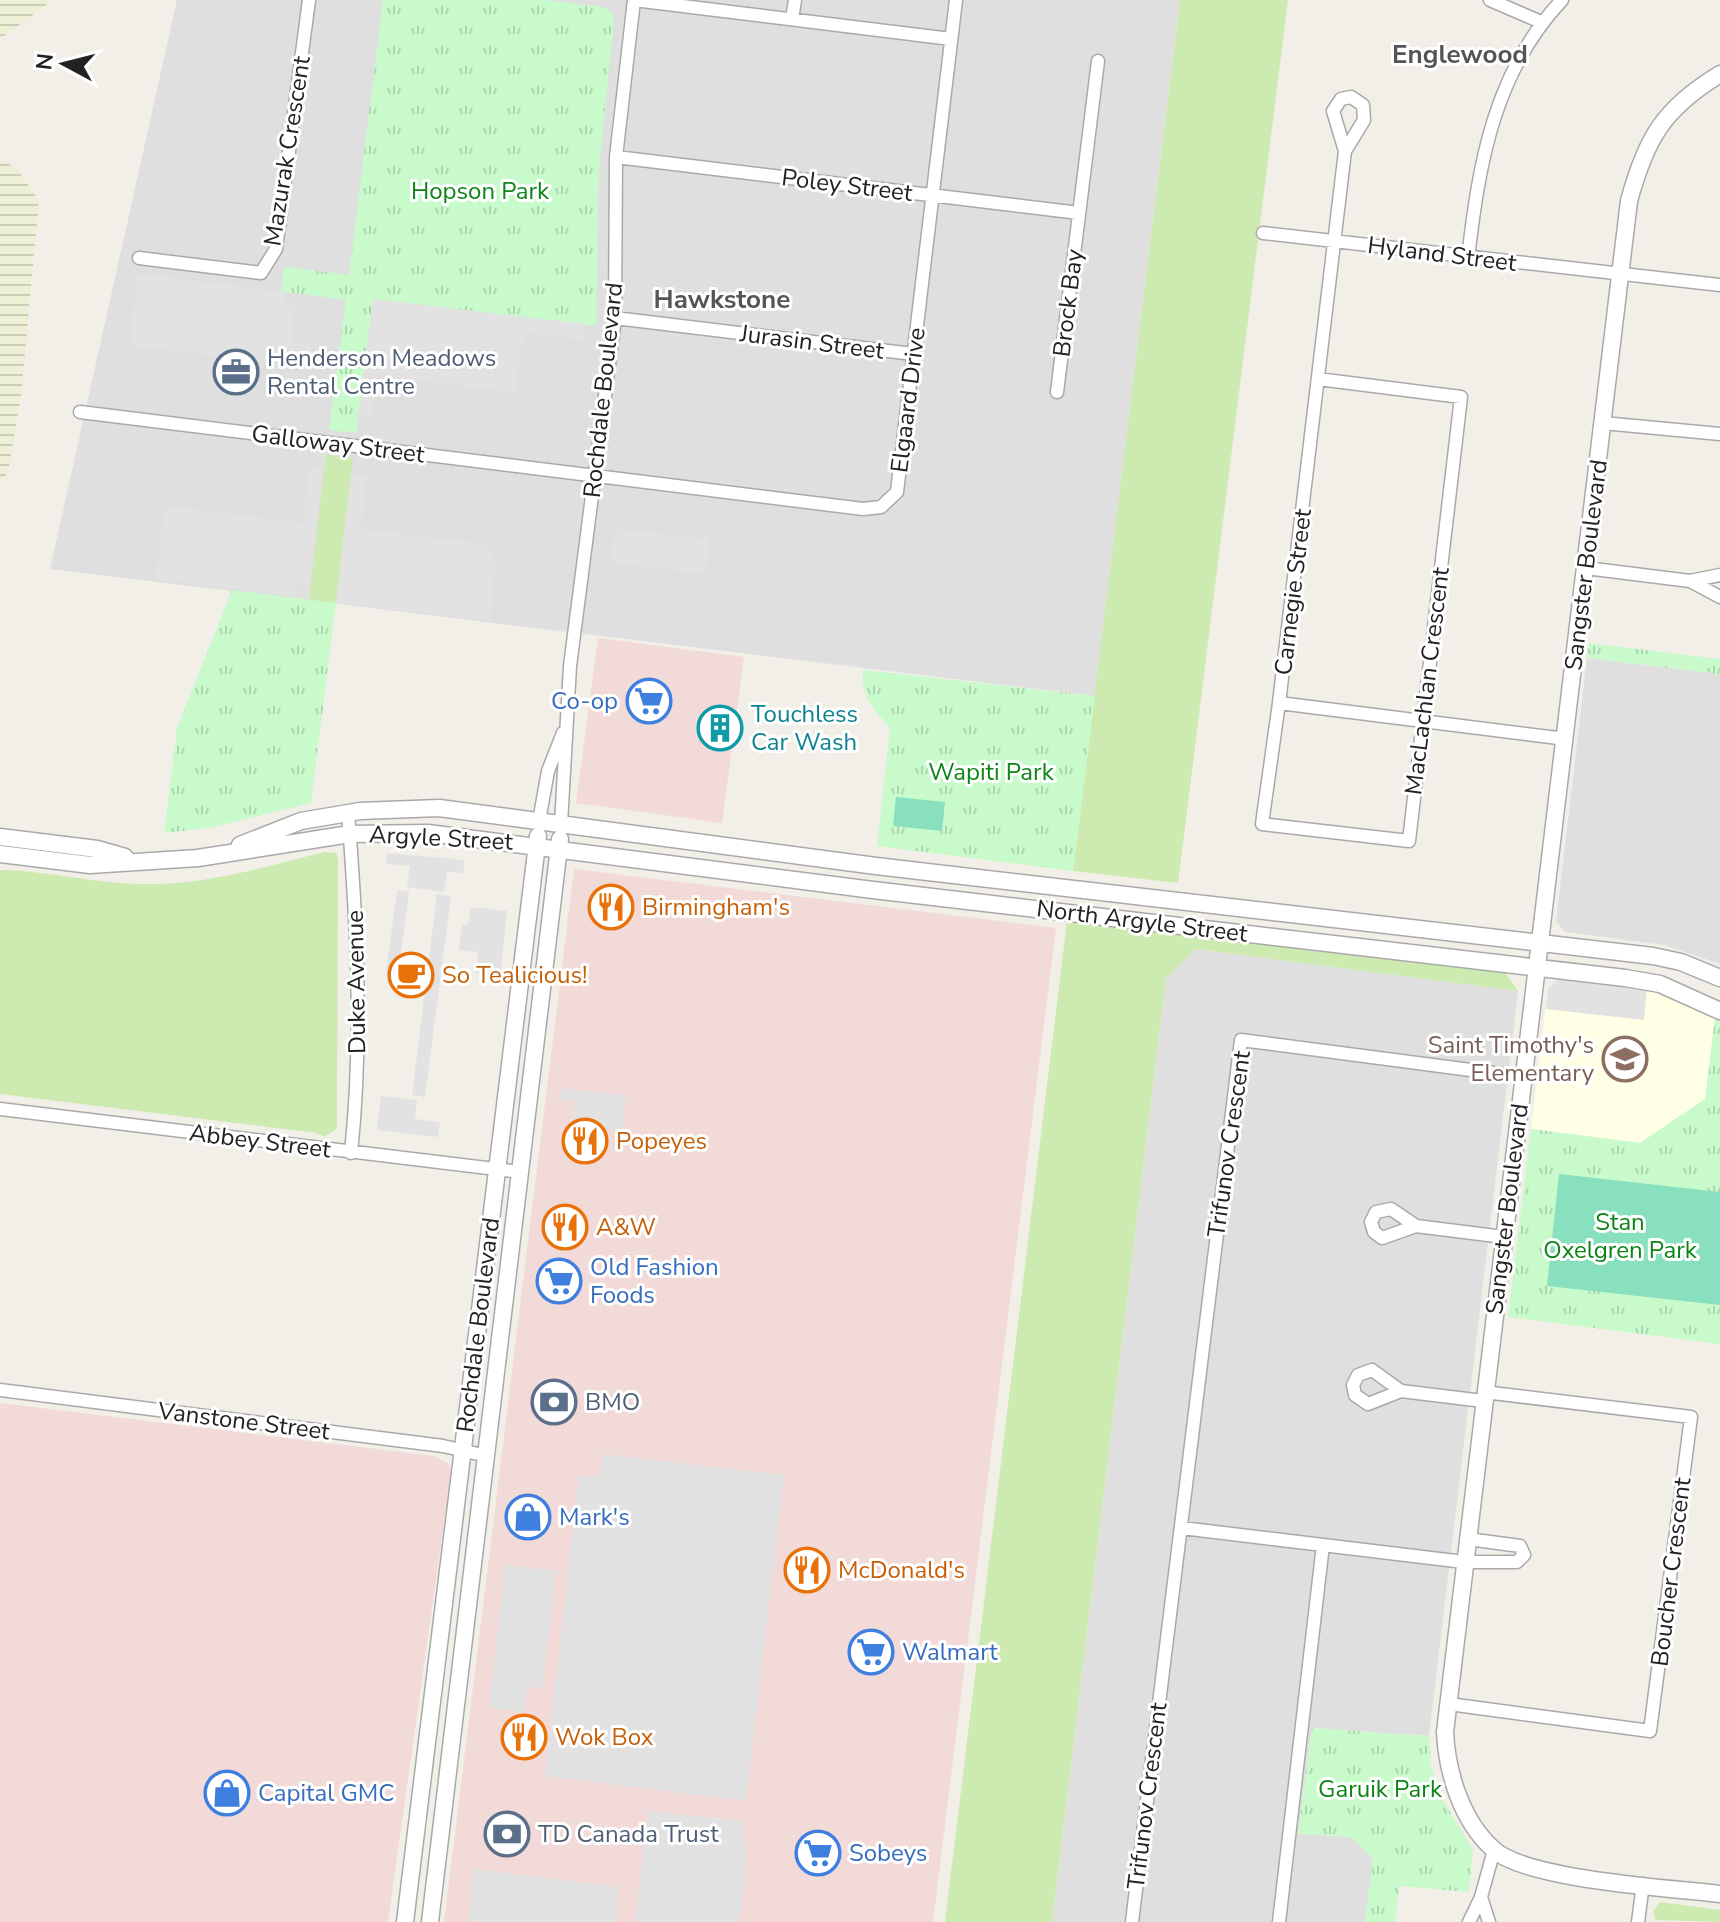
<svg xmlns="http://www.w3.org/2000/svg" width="1720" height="1922" viewBox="0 0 1720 1922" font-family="'Nunito Sans',sans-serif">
	<defs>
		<pattern id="farmland-rules" width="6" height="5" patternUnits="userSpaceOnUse" patternTransform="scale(2)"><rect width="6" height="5" fill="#eef0d5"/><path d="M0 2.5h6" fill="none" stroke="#ccceb7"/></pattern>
		<pattern id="park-tufts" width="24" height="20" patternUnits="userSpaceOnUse" patternTransform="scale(2)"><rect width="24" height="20" fill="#c8facc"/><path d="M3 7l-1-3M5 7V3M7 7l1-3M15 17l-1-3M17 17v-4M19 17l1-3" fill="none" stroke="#acd6af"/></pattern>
	</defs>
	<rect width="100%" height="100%" fill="#f2efe9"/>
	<!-- residential -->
	<path fill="#e0dfdf" d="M177,0H1180L1095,696L50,569Z
		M1587,658L1720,674V964L1664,945L1566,932L1556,922Z
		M1195,949L1518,991L1429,1736L1312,1728L1298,1833L1351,1837L1373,1859L1365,1922H1052L1166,978Z"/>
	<!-- commercial -->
	<path fill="#f2dad9" d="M598,638L744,657L722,823L576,803Z
		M574,869L1056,928L933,1922H444Z
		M0,1403L434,1456L449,1464L451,1473L388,1922H0Z"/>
	<!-- education -->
	<path fill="#ffffe5" d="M1559,979L1647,989L1715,1018L1706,1099L1640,1143L1531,1129L1548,988Z"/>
	<!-- farmland -->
	<path fill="url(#farmland-rules)" d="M0,0H53L0,39Z
		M0,158L18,170L39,201L21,396L8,473L0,481Z"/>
	<!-- grass -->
	<path fill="#cdebb0" d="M1180,0H1288L1178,883L1073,871Z
		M326,454L353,458L336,603L309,600Z
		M324,852L335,853L338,856L337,1129L324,1137L317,1133L0,1094V870C47,870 94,884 142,884C204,886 264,867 324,852Z
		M1067,921L1506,973L1518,991L1196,949L1166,978L1052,1922H945Z
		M1660,1902L1720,1910V1922L1656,1920L1653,1912Z"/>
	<!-- park -->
	<path fill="url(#park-tufts)" d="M383,0H545L604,7L612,13L614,23L599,168L596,326L373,299L357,433L329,430L346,300L281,291L284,267L349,275Z
		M232,590L336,603L311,803L209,828L164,833L177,728Z
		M1589,643L1720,659V674L1587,658Z
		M863,670L1095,696L1073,871L877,846L890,728C874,709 860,695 863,670Z
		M1715,1018L1720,1022V1344L1508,1317L1531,1129L1640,1143L1705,1099Z
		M1312,1728L1429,1736L1431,1766L1442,1799L1473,1849L1469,1892L1399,1886L1395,1922H1365L1373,1859L1351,1837L1298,1834Z"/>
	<!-- pitch -->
	<path fill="#88e0be" d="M896,797L945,802L942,831L893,826Z
		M1559,1174L1720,1192V1305L1547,1286Z"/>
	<!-- parking -->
	<path fill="#e2e2e2" d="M138,274L287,292L286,304L295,305L291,342L311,345L309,367L130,346Z
		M373,299L585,324L582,340L524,332L515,393L377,375L372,418L358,417Z
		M309,467L323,468L309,586L298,584L296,596L156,579L163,517L170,506L302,523Z
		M351,474L366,475L361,529L486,544L496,559L489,620L336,603Z
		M615,529L709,539L705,574L611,563Z
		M387,853L465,860L463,873L447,872L444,892L407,887L410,866L386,864Z
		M397,890L409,892L398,975L386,974Z
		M437,894L451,896L425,1097L412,1095Z
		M471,907L507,911L500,976L476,973L478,952L459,950L462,925H468Z
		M1559,979L1647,989L1644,1020L1546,1009L1548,988Z
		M561,1088L626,1095L622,1131L573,1125L575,1102L559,1100Z
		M381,1096L417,1100L415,1119L440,1122L438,1137L377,1130Z
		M603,1454L784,1475L746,1801L545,1776L579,1475L600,1477Z
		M505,1565L556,1571L542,1689L527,1687L524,1712L489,1708Z
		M648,1811L741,1821L747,1858L739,1922H635Z
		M474,1869L619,1887L615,1922H468Z"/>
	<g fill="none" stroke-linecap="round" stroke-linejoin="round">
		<!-- minor casing -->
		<g stroke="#a9a9a9" stroke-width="15">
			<path id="minor" d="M634,0L951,39
				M1490,0L1541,22
				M792,19L795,0
				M1345,151L1333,111L1341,99L1351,97L1363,105L1364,120L1345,151L1279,703L1566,739
				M616,157L1079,213
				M1263,233L1720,285
				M139,258L261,273L276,249L309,0
				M1468,258C1479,163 1494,72 1562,0
				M615,318L913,354
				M1057,392L1098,61
				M80,412L863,509L881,507L897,492L956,0
				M1603,423L1720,434
				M1586,568L1690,581L1720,575
				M1690,581L1720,597
				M1279,703L1262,824L1409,841L1461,397L1318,379
				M348,812C357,926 363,1039 351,1153
				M539,821L548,771L563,733
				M561,824L570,666L615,318L616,157L634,0
				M0,1109L520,1172
				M1416,1226L1382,1238L1374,1232L1371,1222L1376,1212L1391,1209L1416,1226L1504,1237
				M0,1390L443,1446L487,1456
				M1401,1391L1372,1370L1358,1375L1353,1385L1355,1395L1368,1404L1401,1391L1483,1401
				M1182,1528L1464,1562H1517L1524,1555L1520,1546L1468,1539
				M1449,1704L1650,1731L1691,1417L1484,1392
				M1481,1897L1489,1922
				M1132,1922L1241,1040L1524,1077
				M1279,1922L1323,1545
				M1469,1922L1481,1897L1494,1850
				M1638,1922L1643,1884"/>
		</g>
		<!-- tertiary casing -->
		<g stroke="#a9a9a9" stroke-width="19">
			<path id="tertiary" d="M1720,74C1664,108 1646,138 1629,201L1445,1732C1447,1772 1461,1820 1493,1849C1526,1880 1671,1888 1720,1894
				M0,837L97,849L125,857
				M240,845L301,821L360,811L439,808L876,866L1653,956L1681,962L1720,978
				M0,854L90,865L198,858L350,834L428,833L873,890L1625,978L1660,984L1720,1011
				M405,1922L538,836
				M430,1922L560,839"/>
		</g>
		<!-- minor -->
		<use href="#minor" stroke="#fff" stroke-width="12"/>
		<!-- tertiary -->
		<use href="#tertiary" stroke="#fff" stroke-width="16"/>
	</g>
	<!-- icons -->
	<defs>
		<g id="office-ring" transform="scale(2.3)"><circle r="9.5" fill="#fff" stroke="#5c6f8a" stroke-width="1.5"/><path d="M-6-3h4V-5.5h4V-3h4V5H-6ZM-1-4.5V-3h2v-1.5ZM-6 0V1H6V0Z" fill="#5c6f8a"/></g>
		<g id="supermarket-ring" transform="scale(2.3)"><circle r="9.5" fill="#fff" stroke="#3f7fe0" stroke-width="1.5"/><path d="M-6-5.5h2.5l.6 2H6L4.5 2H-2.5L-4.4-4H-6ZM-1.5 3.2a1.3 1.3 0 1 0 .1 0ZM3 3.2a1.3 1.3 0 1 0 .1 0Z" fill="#3f7fe0"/></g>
		<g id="building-ring" transform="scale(2.3)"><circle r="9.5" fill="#fff" stroke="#0f9aa8" stroke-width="1.5"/><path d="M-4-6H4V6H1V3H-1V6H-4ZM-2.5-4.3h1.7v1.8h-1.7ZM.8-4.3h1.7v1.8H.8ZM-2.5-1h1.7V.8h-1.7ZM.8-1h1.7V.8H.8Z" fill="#0f9aa8"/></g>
		<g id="restaurant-ring" transform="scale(2.3)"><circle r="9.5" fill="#fff" stroke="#e8710a" stroke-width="1.5"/><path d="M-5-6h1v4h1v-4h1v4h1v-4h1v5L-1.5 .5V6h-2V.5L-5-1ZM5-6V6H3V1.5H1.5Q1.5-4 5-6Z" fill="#e8710a"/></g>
		<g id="cafe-ring" transform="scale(2.3)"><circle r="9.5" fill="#fff" stroke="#e8710a" stroke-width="1.5"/><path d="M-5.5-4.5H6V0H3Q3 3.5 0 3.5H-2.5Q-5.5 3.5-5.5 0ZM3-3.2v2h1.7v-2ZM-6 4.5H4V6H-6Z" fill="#e8710a"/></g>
		<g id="school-ring" transform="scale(2.3)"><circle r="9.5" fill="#fff" stroke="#8d6e63" stroke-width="1.5"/><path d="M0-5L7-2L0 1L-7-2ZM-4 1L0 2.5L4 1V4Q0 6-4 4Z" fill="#8d6e63"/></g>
		<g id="bank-ring" transform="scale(2.3)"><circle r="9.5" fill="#fff" stroke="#5c6f8a" stroke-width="1.5"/><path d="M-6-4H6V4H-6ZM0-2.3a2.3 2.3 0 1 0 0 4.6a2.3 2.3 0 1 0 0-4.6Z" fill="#5c6f8a"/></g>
		<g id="shop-ring" transform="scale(2.3)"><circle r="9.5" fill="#fff" stroke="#3f7fe0" stroke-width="1.5"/><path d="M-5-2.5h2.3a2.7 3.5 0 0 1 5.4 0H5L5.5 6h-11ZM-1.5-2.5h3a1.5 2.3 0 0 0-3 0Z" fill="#3f7fe0"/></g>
	</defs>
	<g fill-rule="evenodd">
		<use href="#office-ring" x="236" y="372"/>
		<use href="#supermarket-ring" x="649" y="701"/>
		<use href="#building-ring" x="720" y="728"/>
		<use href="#restaurant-ring" x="611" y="907"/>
		<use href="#cafe-ring" x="411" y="975"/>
		<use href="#school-ring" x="1625" y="1059"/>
		<use href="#restaurant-ring" x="585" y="1141"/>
		<use href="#restaurant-ring" x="565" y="1227"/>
		<use href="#supermarket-ring" x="559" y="1281"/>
		<use href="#bank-ring" x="554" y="1402"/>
		<use href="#shop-ring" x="528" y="1517"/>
		<use href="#restaurant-ring" x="807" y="1570"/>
		<use href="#supermarket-ring" x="871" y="1652"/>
		<use href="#restaurant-ring" x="524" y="1737"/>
		<use href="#shop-ring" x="227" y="1793"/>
		<use href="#bank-ring" x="507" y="1834"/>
		<use href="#supermarket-ring" x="818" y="1853"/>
	</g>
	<g text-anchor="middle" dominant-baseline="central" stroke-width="6" stroke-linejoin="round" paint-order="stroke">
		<!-- street labels -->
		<g font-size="24" fill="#222" stroke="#fff">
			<text transform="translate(287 151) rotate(-81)">Mazurak Crescent</text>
			<text transform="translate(847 185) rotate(7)">Poley Street</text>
			<text transform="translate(1442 254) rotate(7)">Hyland Street</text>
			<text transform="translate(1068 303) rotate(-83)">Brock Bay</text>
			<text transform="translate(812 342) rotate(7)">Jurasin Street</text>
			<text transform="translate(603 390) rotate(-84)">Rochdale Boulevard</text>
			<text transform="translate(908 400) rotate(-83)">Elgaard Drive</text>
			<text transform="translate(338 444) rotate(7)">Galloway Street</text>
			<text transform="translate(1586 565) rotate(-83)">Sangster Boulevard</text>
			<text transform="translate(1293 592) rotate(-83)">Carnegie Street</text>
			<text transform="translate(1427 681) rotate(-83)">MacLachlan Crescent</text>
			<text transform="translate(441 838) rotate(3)">Argyle Street</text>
			<text transform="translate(1142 921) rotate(7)">North Argyle Street</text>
			<text transform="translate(356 982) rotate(-91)">Duke Avenue</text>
			<text transform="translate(260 1141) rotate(7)">Abbey Street</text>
			<text transform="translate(1229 1144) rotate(-82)">Trifunov Crescent</text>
			<text transform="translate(1507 1209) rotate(-83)">Sangster Boulevard</text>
			<text transform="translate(478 1325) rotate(-83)">Rochdale Boulevard</text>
			<text transform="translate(244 1421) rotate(7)">Vanstone Street</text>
			<text transform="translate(1671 1572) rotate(-83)">Boucher Crescent</text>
			<text transform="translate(1147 1796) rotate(-83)">Trifunov Crescent</text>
		</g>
		<!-- park labels -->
		<g font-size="24" fill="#0c8416" stroke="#fff">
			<text x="480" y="191">Hopson Park</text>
			<text x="991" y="772">Wapiti Park</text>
			<text x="1620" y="1222">Stan<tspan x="1620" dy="28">Oxelgren Park</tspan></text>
			<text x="1380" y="1789">Garuik Park</text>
		</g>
		<!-- service labels -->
		<g font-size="24" fill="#4e5e75" stroke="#fff" text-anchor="start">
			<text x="267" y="358">Henderson Meadows<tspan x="267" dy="28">Rental Centre</tspan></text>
			<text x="585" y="1402">BMO</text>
			<text x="538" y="1834">TD Canada Trust</text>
		</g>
		<!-- shop labels -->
		<g font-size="24" fill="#366cbe" stroke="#fff" text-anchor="start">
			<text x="618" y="701" text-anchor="end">Co-op</text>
			<text x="590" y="1267">Old Fashion<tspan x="590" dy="28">Foods</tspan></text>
			<text x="559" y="1517">Mark's</text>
			<text x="902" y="1652">Walmart</text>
			<text x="258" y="1793">Capital GMC</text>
			<text x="849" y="1853">Sobeys</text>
		</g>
		<!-- culture labels -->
		<g font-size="24" fill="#0d838f" stroke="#fff" text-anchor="start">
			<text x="751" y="714">Touchless<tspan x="751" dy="28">Car Wash</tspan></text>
		</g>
		<!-- food labels -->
		<g font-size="24" fill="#c56008" stroke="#fff" text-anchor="start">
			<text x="642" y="907">Birmingham's</text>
			<text x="442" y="975">So Tealicious!</text>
			<text x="616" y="1141">Popeyes</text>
			<text x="596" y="1227">A&amp;W</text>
			<text x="838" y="1570">McDonald's</text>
			<text x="555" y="1737">Wok Box</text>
		</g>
		<!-- education labels -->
		<g font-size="24" fill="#785e54" stroke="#fff" text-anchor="end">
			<text x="1594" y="1045">Saint Timothy's<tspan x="1594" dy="28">Elementary</tspan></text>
		</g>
		<!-- neighbourhood labels -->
		<g font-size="26" font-weight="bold" fill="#555" stroke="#fff">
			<text x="1460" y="54">Englewood</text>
			<text x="722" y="299">Hawkstone</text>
		</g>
	</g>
	<!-- north arrow -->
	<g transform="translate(64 64) rotate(277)" stroke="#ffffff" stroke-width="6" paint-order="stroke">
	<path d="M0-6L14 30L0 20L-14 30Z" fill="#222222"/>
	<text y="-12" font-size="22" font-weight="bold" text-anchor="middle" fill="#222222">N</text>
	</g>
</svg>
